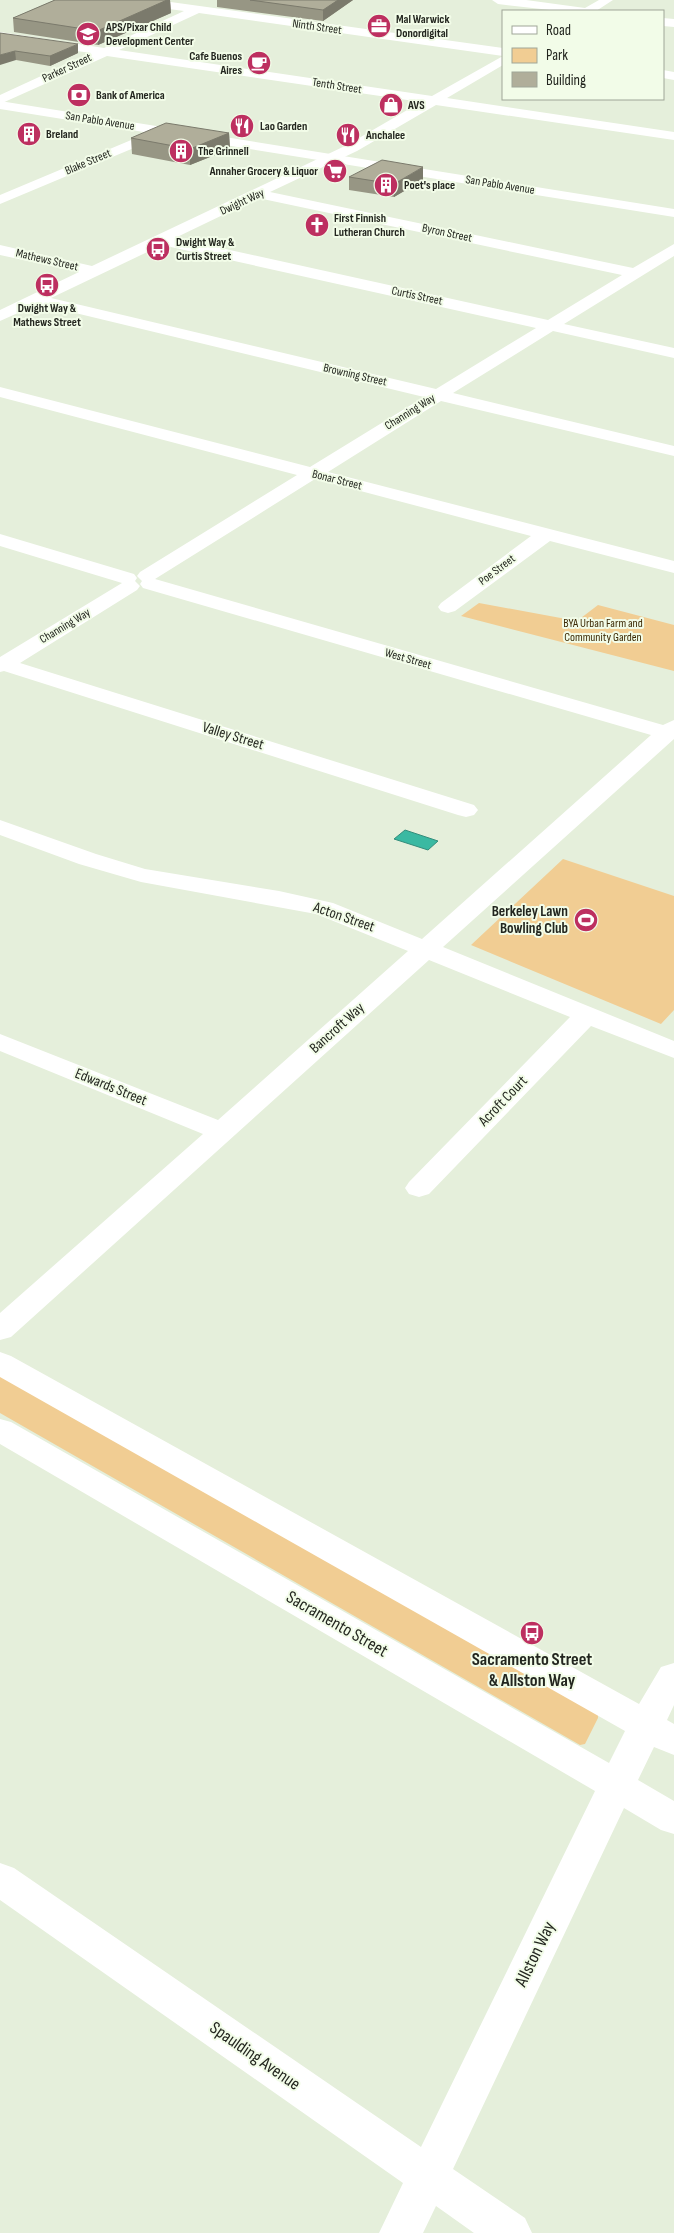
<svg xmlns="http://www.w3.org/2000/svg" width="674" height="2233" viewBox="0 0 674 2233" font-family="'Sofia Sans Condensed',sans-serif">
	<rect width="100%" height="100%" fill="#e5efdb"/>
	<!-- green -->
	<path fill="#f1cd93" d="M479,603L577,621L598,605L674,625V671L461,616Z
		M563,859L674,896V1010L661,1024L471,945Z
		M0,1375L598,1713V1718L585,1744L580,1745L0,1413Z"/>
	<!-- water -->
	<path fill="#3ab9a2" stroke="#338d7b" d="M405,830L438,841L428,850L394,839Z"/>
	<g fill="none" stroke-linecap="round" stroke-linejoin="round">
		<!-- minor -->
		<path fill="#fff" fill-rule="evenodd" d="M125,0H156L503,48V56L199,13L119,50L432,96L503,56V65L447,98L674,132V140L436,105L357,151L270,192L633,268L674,244V256L564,324L674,348V358L553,331L453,393L674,446V456L441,401L328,472L674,561V573L550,541L455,611L448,613L441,611L438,607L441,603L531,536L315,479L155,579L663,725L674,720V739L443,947L674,1041V1058L591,1026L429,1194L419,1197L409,1194L405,1188L409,1182L570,1017L429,960L11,1337L0,1340V1313L203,1134L0,1051V1034L218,1120L408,951L316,914L141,882L79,864L0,835V820L96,854L145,869L279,891L333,903L422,939L651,735L143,588L140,584L142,581L137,576L140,572L297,475L0,397V387L310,467L424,397L38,304L0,321V310L79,272L0,255V245L92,266L347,145L421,102L107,56L0,104V95L91,53L0,40V32L104,48L184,11L131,4ZM258,198L622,275L548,320L175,238ZM162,245L536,328L436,389L51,298Z
			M492,0H526L585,8L599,0H613L596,11H559L498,4Z
			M663,18L674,19V27L663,26Z
			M663,70L674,72V80L663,78Z
			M167,125L172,126L174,129L172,132L0,204V195Z
			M0,534L134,574L137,578L135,581L140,586L137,590L20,663L474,805L478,810L474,815L466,817L458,815L4,671L0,672V657L122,583L0,546Z
			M0,1352L11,1356L639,1704L661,1667L674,1663V1705L667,1720L674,1724V1755L654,1747L638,1780L674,1801V1834L661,1830L624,1808L453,2169L525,2218L532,2233H474L436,2206L423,2233H379L403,2183L0,1900V1863L14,1868L421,2147L595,1791L0,1444V1419L11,1422L609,1763L625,1731L0,1377Z"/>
		<!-- major -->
		<path fill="#fff" fill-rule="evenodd" d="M0,101L674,209V217L0,109Z"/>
	</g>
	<!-- wall -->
	<path fill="#979684" d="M55,0H170L171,13L98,45L14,32L13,18Z
		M217,0H353L323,21L217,7Z
		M0,33L78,53L50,66L16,60Z
		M229,133L230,149L190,165L132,154L131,138Z
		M349,177L423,180L394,197L349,190Z"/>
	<!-- shaded-wall -->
	<path fill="#7b7a6c" d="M167,0H170L171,13L98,45L97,31Z
		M338,0H353L323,21V10Z
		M78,44V53L50,66V56Z
		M15,51L16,60L0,65V55Z
		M229,133L230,149L190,165V149Z
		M423,167V180L394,197V184Z"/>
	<!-- building -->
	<path fill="#b0ae9a" stroke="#7b7a6c" d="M55,0H167L97,31L13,18Z
		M250,0H338L323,10Z
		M0,33L78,44L50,56L15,51L0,55Z
		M166,123L229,133L190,149L131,138Z
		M382,160L423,167L394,184L349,177Z"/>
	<!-- icons -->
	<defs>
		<g id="office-disc" transform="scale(1.25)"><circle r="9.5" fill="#bd2f60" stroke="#f2fce8"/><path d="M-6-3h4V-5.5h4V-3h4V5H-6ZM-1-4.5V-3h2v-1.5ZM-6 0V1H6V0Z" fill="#fff"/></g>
		<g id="school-disc" transform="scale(1.25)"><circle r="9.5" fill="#bd2f60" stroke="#f2fce8"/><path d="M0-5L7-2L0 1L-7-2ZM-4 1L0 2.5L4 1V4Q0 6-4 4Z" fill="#fff"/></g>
		<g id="cafe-disc" transform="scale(1.25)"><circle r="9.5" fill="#bd2f60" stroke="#f2fce8"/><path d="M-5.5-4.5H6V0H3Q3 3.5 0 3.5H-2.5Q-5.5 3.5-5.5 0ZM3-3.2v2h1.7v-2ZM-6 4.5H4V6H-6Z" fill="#fff"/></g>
		<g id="bank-disc" transform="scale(1.25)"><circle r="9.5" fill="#bd2f60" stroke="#f2fce8"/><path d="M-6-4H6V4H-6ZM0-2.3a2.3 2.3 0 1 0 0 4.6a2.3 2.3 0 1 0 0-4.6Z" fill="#fff"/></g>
		<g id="shop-disc" transform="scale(1.25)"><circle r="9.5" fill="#bd2f60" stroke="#f2fce8"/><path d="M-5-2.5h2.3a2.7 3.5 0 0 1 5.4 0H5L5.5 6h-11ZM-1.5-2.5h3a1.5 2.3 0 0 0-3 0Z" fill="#fff"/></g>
		<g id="restaurant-disc" transform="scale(1.25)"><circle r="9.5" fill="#bd2f60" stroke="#f2fce8"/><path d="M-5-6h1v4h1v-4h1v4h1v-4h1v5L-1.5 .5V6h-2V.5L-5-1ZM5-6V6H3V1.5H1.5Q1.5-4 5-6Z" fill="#fff"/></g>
		<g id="building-disc" transform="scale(1.25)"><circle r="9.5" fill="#bd2f60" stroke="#f2fce8"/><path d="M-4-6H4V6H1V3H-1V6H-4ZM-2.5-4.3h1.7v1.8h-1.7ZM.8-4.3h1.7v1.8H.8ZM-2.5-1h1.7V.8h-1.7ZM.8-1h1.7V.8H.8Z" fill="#fff"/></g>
		<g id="supermarket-disc" transform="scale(1.25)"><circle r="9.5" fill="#bd2f60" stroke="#f2fce8"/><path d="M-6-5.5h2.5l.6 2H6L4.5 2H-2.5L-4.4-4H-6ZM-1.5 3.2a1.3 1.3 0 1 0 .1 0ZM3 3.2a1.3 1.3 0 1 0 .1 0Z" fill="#fff"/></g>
		<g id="church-disc" transform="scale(1.25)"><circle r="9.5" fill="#bd2f60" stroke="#f2fce8"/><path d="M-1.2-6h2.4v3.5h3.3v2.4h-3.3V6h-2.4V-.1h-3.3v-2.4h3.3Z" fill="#fff"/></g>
		<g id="bus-disc" transform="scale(1.25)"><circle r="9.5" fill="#bd2f60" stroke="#f2fce8"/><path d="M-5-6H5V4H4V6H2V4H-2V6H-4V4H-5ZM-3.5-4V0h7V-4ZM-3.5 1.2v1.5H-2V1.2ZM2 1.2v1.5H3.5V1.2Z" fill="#fff"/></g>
		<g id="stadium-disc" transform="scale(1.25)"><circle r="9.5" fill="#bd2f60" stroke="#f2fce8"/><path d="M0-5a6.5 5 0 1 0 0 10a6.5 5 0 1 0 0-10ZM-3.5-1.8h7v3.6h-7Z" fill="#fff"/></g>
	</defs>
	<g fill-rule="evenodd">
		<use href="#office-disc" x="379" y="26"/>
		<use href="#school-disc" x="88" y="34"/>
		<use href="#cafe-disc" x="259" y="63"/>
		<use href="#bank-disc" x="79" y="95"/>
		<use href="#shop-disc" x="391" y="105"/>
		<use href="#restaurant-disc" x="242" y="126"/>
		<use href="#building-disc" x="29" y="134"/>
		<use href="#restaurant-disc" x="348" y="135"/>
		<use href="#building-disc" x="181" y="151"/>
		<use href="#supermarket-disc" x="335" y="171"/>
		<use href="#building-disc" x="386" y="185"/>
		<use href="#church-disc" x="317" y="225"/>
		<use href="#bus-disc" x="158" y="249"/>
		<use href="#bus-disc" x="47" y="285"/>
		<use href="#stadium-disc" x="586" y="920"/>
		<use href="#bus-disc" x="532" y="1633"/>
	</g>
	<g text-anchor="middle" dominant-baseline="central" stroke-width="4" stroke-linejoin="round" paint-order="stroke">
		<!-- far-poi labels -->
		<g font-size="12" font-weight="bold" fill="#23261f" stroke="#f2fce8" text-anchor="start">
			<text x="396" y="19">Mal Warwick<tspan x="396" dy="14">Donordigital</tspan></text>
			<text x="106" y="27">APS/Pixar Child<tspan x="106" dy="14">Development Center</tspan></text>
			<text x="242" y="56" text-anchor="end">Cafe Buenos<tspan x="242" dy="14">Aires</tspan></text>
			<text x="96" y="95">Bank of America</text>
			<text x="408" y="105">AVS</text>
			<text x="260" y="126">Lao Garden</text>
			<text x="46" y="134">Breland</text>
			<text x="366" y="135">Anchalee</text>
			<text x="198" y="151">The Grinnell</text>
			<text x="318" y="171" text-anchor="end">Annaher Grocery &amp; Liquor</text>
			<text x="404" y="185">Poet's place</text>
			<text x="334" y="218">First Finnish<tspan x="334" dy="14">Lutheran Church</tspan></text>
			<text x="176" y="242">Dwight Way &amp;<tspan x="176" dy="14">Curtis Street</tspan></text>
			<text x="47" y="308" text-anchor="middle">Dwight Way &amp;<tspan x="47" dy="14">Mathews Street</tspan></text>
		</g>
		<!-- far-street labels -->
		<g font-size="12" fill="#23261f" stroke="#f2fce8">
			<text transform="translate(317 27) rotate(8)">Ninth Street</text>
			<text transform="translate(67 68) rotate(-25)">Parker Street</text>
			<text transform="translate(337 86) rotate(9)">Tenth Street</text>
			<text transform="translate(100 121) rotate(9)">San Pablo Avenue</text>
			<text transform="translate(88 162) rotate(-23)">Blake Street</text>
			<text transform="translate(500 185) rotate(9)">San Pablo Avenue</text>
			<text transform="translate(242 202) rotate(-25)">Dwight Way</text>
			<text transform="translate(447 233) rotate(12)">Byron Street</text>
			<text transform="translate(47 260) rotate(13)">Mathews Street</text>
			<text transform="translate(417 296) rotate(12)">Curtis Street</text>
			<text transform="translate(355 375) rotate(13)">Browning Street</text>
			<text transform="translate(410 412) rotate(-32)">Channing Way</text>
			<text transform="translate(337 480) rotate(14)">Bonar Street</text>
			<text transform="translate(497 570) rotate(-37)">Poe Street</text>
			<text transform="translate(65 626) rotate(-31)">Channing Way</text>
			<text transform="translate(408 659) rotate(16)">West Street</text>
		</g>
		<!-- far-park labels -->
		<g font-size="12" fill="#3c2904" stroke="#f2fce8">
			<text x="603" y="623">BYA Urban Farm and<tspan x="603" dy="14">Community Garden</tspan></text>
		</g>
		<!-- street labels -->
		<g font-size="15" fill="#23261f" stroke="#f2fce8">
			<text transform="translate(233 736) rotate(17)">Valley Street</text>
			<text transform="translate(344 917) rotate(19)">Acton Street</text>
			<text transform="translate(337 1028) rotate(-42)">Bancroft Way</text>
			<text transform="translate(111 1087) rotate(22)">Edwards Street</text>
			<text transform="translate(503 1101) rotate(-46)">Acroft Court</text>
		</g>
		<!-- poi labels -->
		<g font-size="15" font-weight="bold" fill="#23261f" stroke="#f2fce8" text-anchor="end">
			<text x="568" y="911">Berkeley Lawn<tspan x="568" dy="17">Bowling Club</tspan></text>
		</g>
		<!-- near-street labels -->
		<g font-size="18" fill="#23261f" stroke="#f2fce8">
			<text transform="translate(337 1624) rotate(30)">Sacramento Street</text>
			<text transform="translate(535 1954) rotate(-64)">Allston Way</text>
			<text transform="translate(255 2056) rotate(35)">Spaulding Avenue</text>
		</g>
		<!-- near-poi labels -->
		<g font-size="18" font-weight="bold" fill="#23261f" stroke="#f2fce8">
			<text x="532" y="1659">Sacramento Street<tspan x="532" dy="21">&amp; Allston Way</tspan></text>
		</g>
	</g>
	<!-- legend -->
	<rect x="502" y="10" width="162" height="90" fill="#f2fce8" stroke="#9fa698"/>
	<rect x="512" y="26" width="25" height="8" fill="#ffffff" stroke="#9fa698"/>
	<text x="546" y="35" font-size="15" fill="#23261f">Road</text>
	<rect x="512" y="48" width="25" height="15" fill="#f1cd93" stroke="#9fa698"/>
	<text x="546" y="60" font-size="15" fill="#23261f">Park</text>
	<rect x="512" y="72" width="25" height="15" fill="#b0ae9a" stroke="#9fa698"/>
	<text x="546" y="85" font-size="15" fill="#23261f">Building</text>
</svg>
